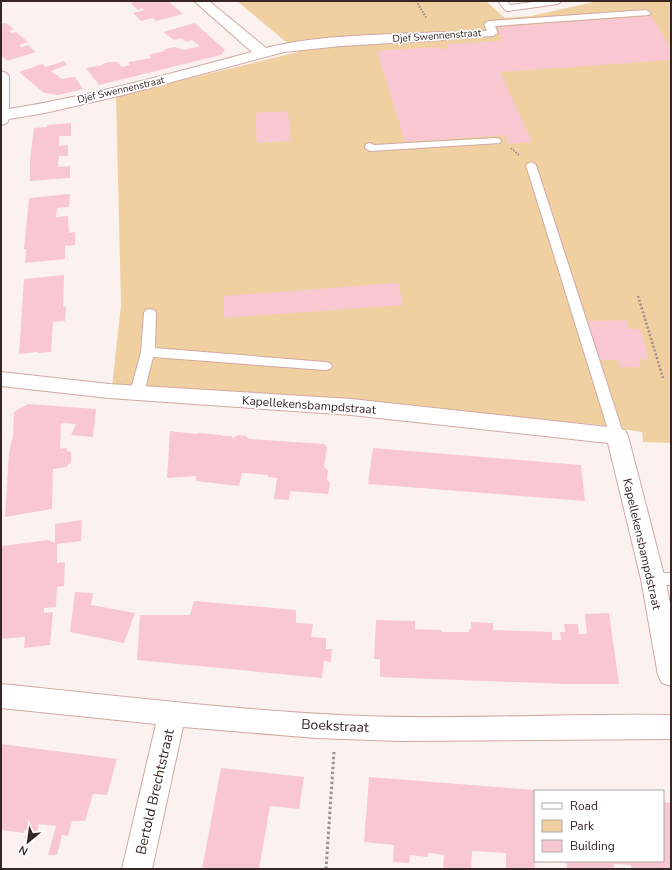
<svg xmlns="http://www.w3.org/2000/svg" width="672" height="870" viewBox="0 0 672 870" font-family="'Nunito Sans',sans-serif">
	<rect width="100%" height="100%" fill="#fbf2f0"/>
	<!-- green -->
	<path fill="#f0d0a1" d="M237,1H486L505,18L531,16L598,1H671V443L643,442L642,432L592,424L344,403L112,387L121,305L116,96L298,52Z"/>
	<!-- building -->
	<path fill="#f8c7d2" d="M138,1H168L183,14L156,21L153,18L141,21L133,13L144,10L142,8L138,10L130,3Z
		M651,16L671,49V60L500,72L532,142L508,144L505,135L405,142L377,51L438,47L439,49H448L446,44L502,41L498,27Z
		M6,23L14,29L9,31L12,33L16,32L28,42L19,45L22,47L28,45L36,52L7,61L1,55V24Z
		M195,23L225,50L221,55L99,85L86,68L103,65L102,64L109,62H117L122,67L130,65L128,62L151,58L149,55L164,51L165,49L175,47L184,50L200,46L192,40L186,42L181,38L174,40L163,32Z
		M64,61L67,65L51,71L62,79L75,77L83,89L58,95L44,93L19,72L42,64L46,67Z
		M288,111L291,141L257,143L255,113Z
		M71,123V136H59V146L68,145V156H59L58,167L70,166V178L30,181V159L34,128L47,127V125Z
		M70,194L69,207L57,208L56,217L68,216L69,233L75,232V245L65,246V259L25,263L26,249H24L29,198Z
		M64,275L63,307L66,306L65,321L53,322L51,352L38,353L37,352L19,354L24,279Z
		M398,283L403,305L224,318L223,296Z
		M626,320L629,329H640L649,359H638L640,367H620L618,360H599L588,321Z
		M28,404L96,409L93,437L71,435L76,424L61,423L60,449L67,448V451L71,452V463L67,465V467L53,469L52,509L5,517L9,453L13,436L14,412Z
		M170,431L196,434L199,433L221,435L222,436H231L233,438L238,435L246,436L249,439L324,444L327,447L324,467L328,470L327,479L330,483L328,494L290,491L289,500L274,499L277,478L268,477V475L242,473L239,486L196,481V476L167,478Z
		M373,448L581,465L585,501L368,484Z
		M82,520L81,541L57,544V563L65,562L64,586L57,587L56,607L44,608V613L53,612L50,645L24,648L25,637L1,639L2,546L48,540L55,543V524Z
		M75,592L93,593L91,605L135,613L124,643L70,632Z
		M194,601L296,610V623L313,624L311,637L326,638V649H332L331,662L324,661L322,678L137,660L140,615H190Z
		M609,613L619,684H565L380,677V659H374L376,620L415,621V629L442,630V632H469V629H471V622L493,623V630L552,632V640H561L560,632H565L564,624H578L579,634H587L585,614Z
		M1,744L117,759L107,795L93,794L85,821H72L68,836L62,835L57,855H48L56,826L39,824L35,839L25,838L27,830H24V833L1,830Z
		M221,768L304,777L299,809L270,806L259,869H202Z
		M369,777L535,790V869H506V853L472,851L471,869L443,868L444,855L428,853V857L410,855L409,863L393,862L394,845L364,842Z
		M663,802L671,803V868L631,869V865L614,864L615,869H567L566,861H663Z"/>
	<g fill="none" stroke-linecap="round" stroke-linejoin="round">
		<!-- service casing -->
		<g stroke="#d1a8a2" stroke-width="2">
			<path id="service" d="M498,1H507L510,5L542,1H562L558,4L508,11L505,10Z
				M646,10L651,13L649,15L495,26L498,33L493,36L442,39L437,36L442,33L487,31L484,24L489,21Z
				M496,138L500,139L501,141L500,143L370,151L365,148L366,144L370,143L374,145Z
				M531,162L536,165L624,436L622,440L617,441L612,440L610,436L526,165Z
				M150,309L154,310L156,313L155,348L325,362L330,363L332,366L330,369L325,370L153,357L144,393L142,396L137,398L132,396L130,393L141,352L144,313L146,310Z
				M653,573H671V585H653L647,583L645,579L647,575Z"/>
		</g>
		<!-- minor casing -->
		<g stroke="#d1a8a2" stroke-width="2">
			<path id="minor" d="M194,1H209L266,48C321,34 386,35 442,32L447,33L449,36L447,39L442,40L341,46L284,52L123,95L45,113L9,119L7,123L1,125V71L6,73L9,76V109C91,96 172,73 252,52Z
				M1,372L109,384L351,399L617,428L625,430L628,436L665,579L671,608V686L662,683L658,675L641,579L608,443L351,415L109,398L1,386Z
				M1,684C121,696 240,711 361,716C464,720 568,713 671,715V739L400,741L316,738L183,727L152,869H122L156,724L1,708Z"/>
		</g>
		<!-- path-far2 -->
		<path stroke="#9c8f8d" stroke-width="2" stroke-dasharray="1.5 1.5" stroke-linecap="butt" d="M416,1L427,19
			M511,148L519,155"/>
		<!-- path-far1 -->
		<path stroke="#9c8f8d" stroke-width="2.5" stroke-dasharray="2 2" stroke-linecap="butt" d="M638,296L663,378"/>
		<!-- path -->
		<path stroke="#9c8f8d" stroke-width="3" stroke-dasharray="2.5 2.5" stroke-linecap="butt" d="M326,869L334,752"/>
		<!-- service -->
		<use href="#service" fill="#fff" fill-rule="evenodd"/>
		<!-- minor -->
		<use href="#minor" fill="#fff" fill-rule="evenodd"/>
	</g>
	<g text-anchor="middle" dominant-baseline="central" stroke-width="3.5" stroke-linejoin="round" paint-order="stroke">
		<!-- far-street labels -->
		<g font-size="10" fill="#352523" stroke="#fff">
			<text transform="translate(437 36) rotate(-4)">Djef Swennenstraat</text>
			<text transform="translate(121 90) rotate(-13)">Djef Swennenstraat</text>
		</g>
		<!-- street labels -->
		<g font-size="12" fill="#352523" stroke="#fff">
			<text transform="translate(309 405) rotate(4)">Kapellekensbampdstraat</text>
			<text transform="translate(642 544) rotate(77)">Kapellekensbampdstraat</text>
		</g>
		<!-- near-street labels -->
		<g font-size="14" fill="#352523" stroke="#fff">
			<text transform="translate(335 726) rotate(3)">Boekstraat</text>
			<text transform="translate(155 792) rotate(-77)">Bertold Brechtstraat</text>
		</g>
	</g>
	<!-- border -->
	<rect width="672" height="870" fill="none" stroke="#352523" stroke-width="4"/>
	<!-- legend -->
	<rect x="534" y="790" width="130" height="72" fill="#ffffff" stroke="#aea8a7"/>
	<rect x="542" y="803" width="20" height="6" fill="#ffffff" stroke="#aea8a7"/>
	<text x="570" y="810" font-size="12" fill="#352523">Road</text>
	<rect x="542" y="820" width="20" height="12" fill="#f0d0a1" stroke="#aea8a7"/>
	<text x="570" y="830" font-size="12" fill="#352523">Park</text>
	<rect x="542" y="840" width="20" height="12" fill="#f8c7d2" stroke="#aea8a7"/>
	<text x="570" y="850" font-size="12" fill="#352523">Building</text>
	<!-- north arrow -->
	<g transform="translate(28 842) rotate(209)" stroke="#ffffff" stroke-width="3" paint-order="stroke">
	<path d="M0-3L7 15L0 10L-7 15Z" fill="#352523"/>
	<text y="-6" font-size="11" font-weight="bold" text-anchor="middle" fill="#352523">N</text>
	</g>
</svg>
